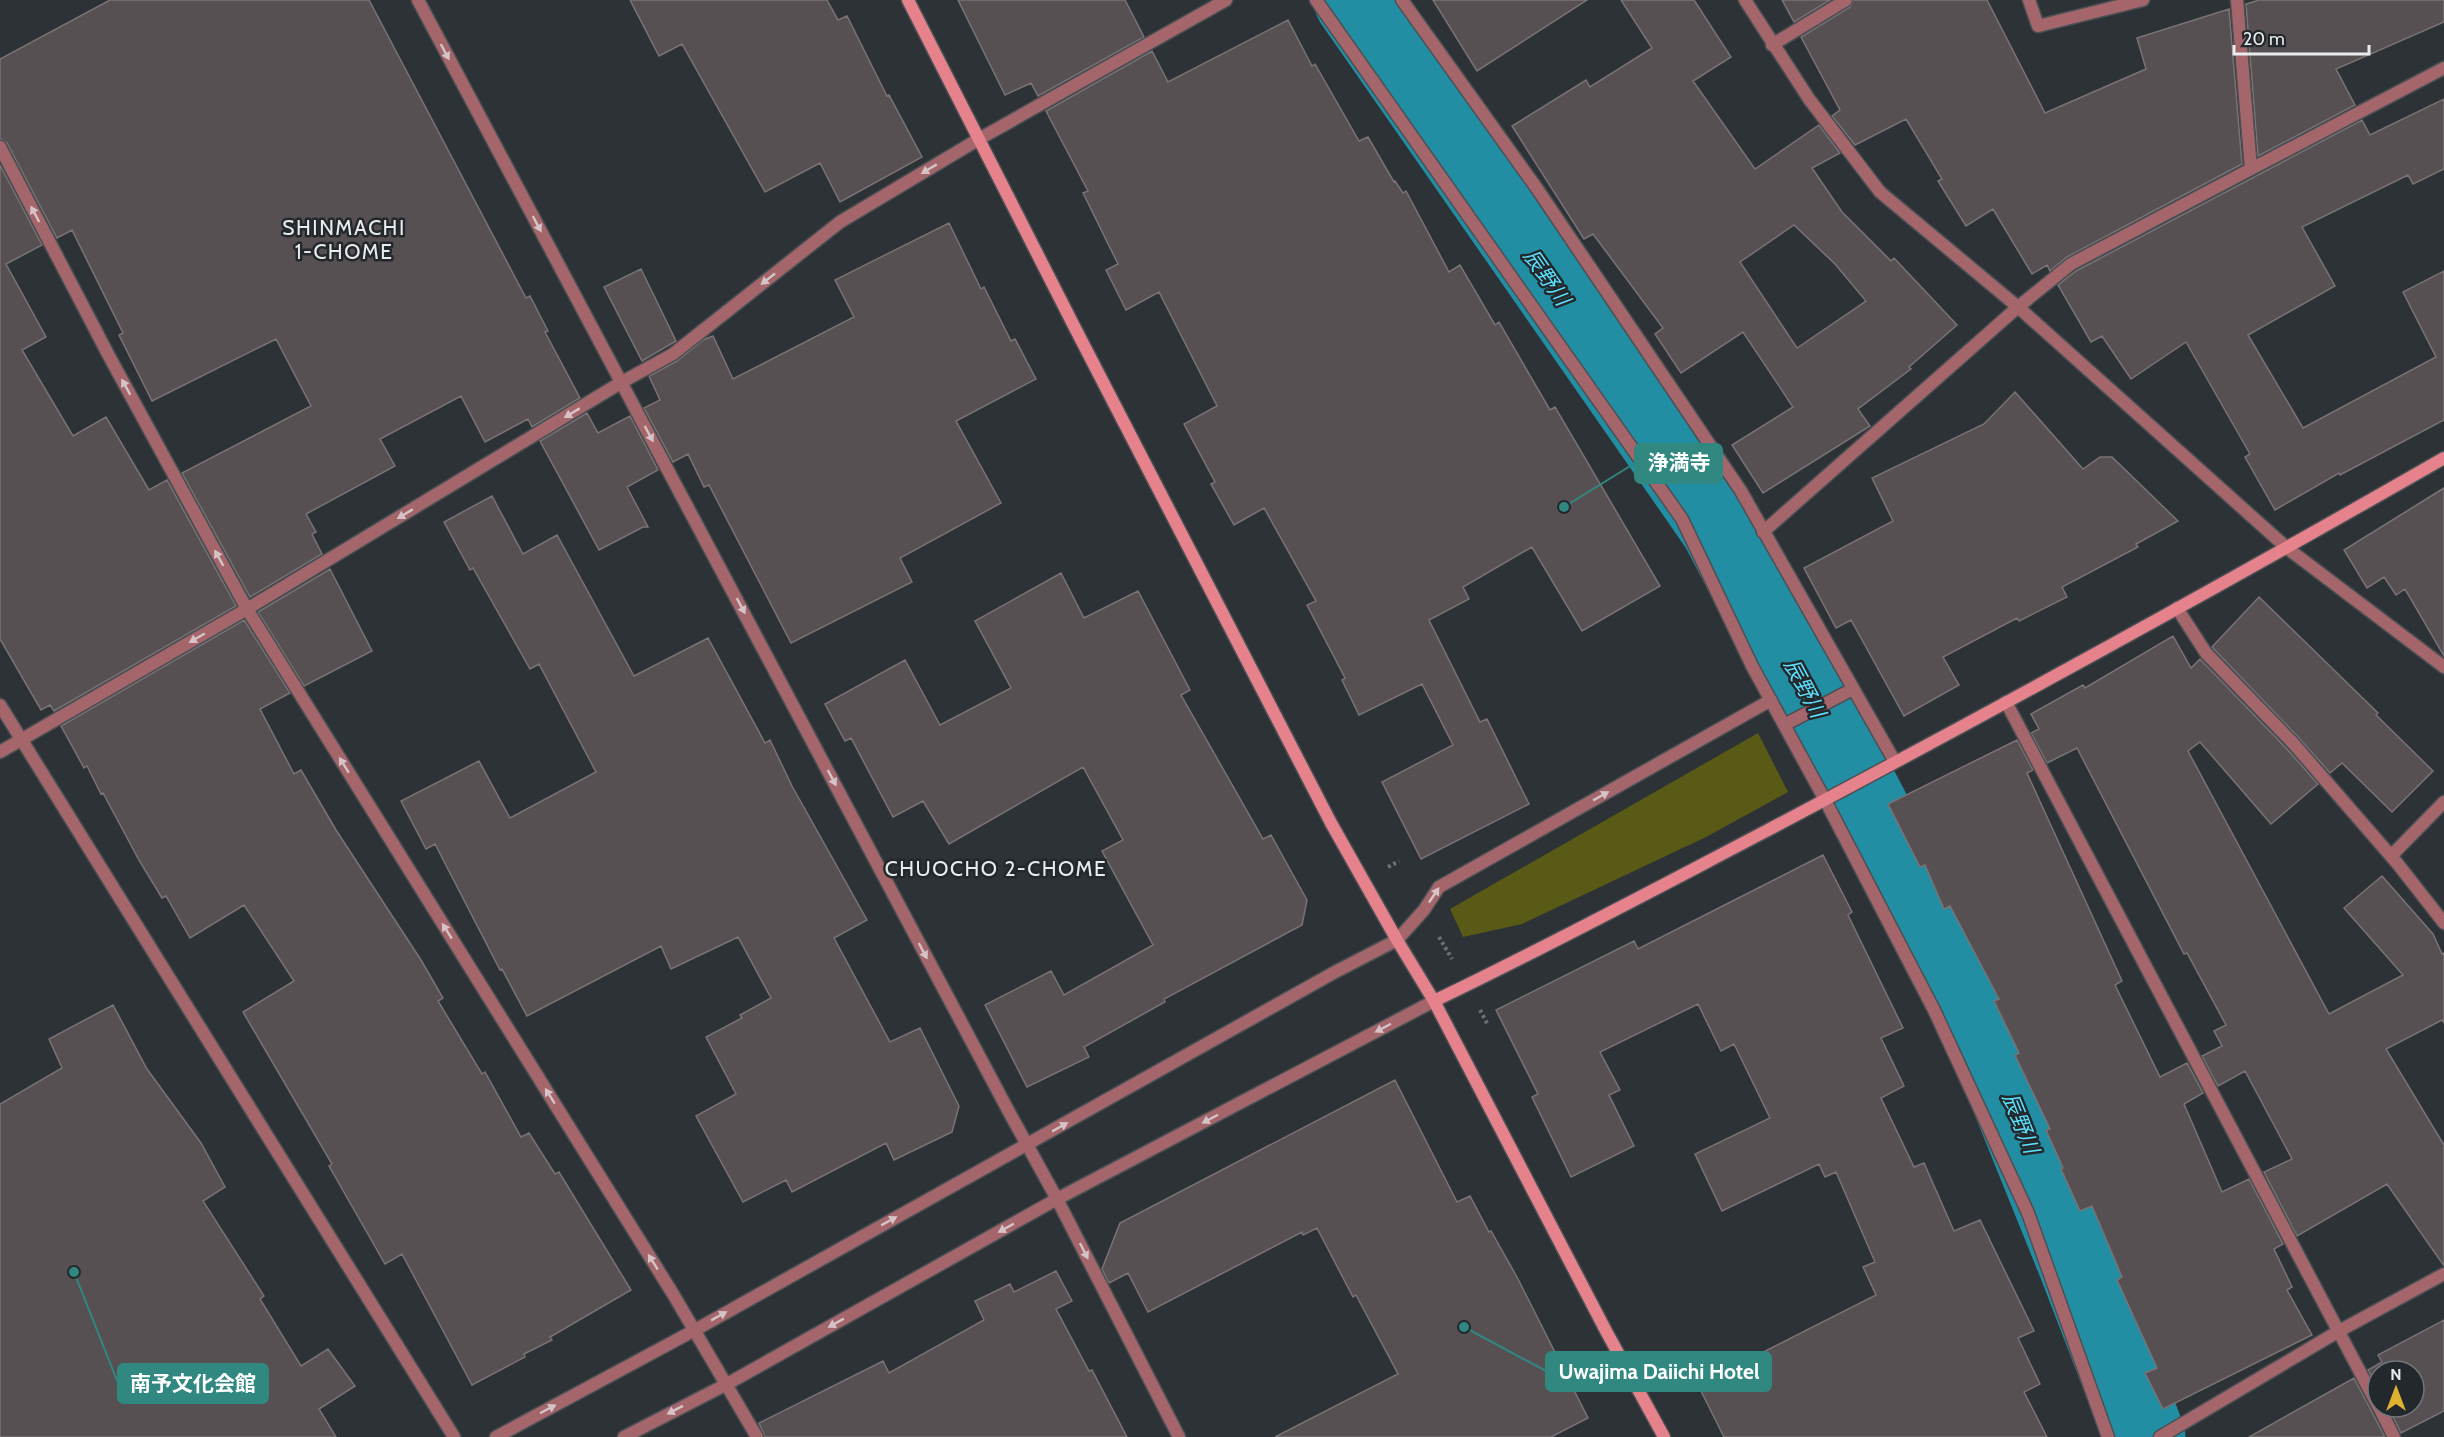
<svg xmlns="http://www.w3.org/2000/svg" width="2444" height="1437" viewBox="0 0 2444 1437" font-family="Cabin,'Noto Sans JP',sans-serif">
	<rect width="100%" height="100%" fill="#2d3236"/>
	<!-- green -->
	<path fill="#585a16" d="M1758,733L1788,792L1706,837L1522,924L1463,937L1450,909Z"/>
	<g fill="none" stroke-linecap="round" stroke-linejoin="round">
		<!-- river -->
		<path stroke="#228ea4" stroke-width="81" d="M1354,0L1720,526L1982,1025L2079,1265L2145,1437"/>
	</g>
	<!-- building -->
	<path fill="#575053" stroke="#7a7376" stroke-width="1.5" fill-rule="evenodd" d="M110,0H369L526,298L530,296L548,331L545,332L580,398L532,427L528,419L485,442L461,396L380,439L395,466L306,514L316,532L312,534L322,554L250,597L182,473L311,406L276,339L152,401L119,335L123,333L72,230L57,238L7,143L0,139V59Z
		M630,0H827L838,20L847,16L887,96L889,95L922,157L840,202L820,163L765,192L682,44L659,56Z
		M958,0H1125L1144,37L1038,96L1031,83L1005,95Z
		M1433,0H1587L1477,71Z
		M1621,0H1694L1731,57L1693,81L1755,169L1819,125L1840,153L1812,168L1842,212L1891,261L1894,258L1957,325L1909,367L1911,369L1858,409L1870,426L1763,493L1732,445L1793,407L1743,332L1681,373L1655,334L1663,328L1593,234L1584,239L1512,126L1586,80L1590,87L1652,48ZM1794,225L1835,264L1866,301L1797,348L1740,262Z
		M1782,0H1830L1794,22Z
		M1854,0H1987L2045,113L2146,69L2137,38L2229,9L2242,164L2067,257L2050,271L2047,265L2032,274L1993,209L1966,226L1938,181L1942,179L1906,119L1855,145L1832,116L1840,110L1801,37L1850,7Z
		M2259,0H2444V22L2336,69L2355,105L2258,156L2246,4Z
		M1288,20L1312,66L1315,64L1359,141L1368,137L1394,182L1395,181L1403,193L1406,191L1449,272L1460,265L1495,325L1499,322L1550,410L1555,407L1660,586L1582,631L1532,547L1463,587L1469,599L1429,620L1480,722L1487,719L1529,804L1421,859L1382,782L1453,745L1422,684L1359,715L1342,680L1345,678L1307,605L1316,601L1264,508L1234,525L1211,484L1215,482L1184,424L1217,406L1159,292L1126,310L1106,270L1118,264L1083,193L1088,191L1046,111L1152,51L1168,82Z
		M2444,99V169L2413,184L2408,175L2302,227L2335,286L2248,335L2303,428L2436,357L2403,292L2444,271V420L2340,475L2339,473L2275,510L2245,457L2250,454L2186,342L2131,379L2102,336L2091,342L2058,285L2076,271L2362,120L2370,135Z
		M0,165L42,245L6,264L46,337L22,350L73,436L106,417L149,490L167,480L236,606L54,711L50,705L41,710L0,639Z
		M949,223L981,289L984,287L1011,341L1015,339L1036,379L956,421L1001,503L900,558L912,582L791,643L709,485L704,487L688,454L673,462L644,408L660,400L649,376L677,361L703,340L713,336L733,379L854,317L835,280Z
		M641,269L676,341L642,361L604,287Z
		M2015,392L2083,469L2100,457H2112L2178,521L2136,544L2138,547L2062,587L2067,597L2019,621L2017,618L1943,657L1959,685L1904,716L1851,620L1836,628L1804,568L1893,521L1872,478L1984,424Z
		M587,413L598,433L630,416L658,470L627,487L648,527H643L599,550L540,441Z
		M2444,488V656L2405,589L2396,595L2384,577L2367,588L2344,550Z
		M492,496L523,554L557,535L634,676L708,638L765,743L770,740L792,786L867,920L834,938L890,1042L920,1028L959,1106L952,1132L894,1160L886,1143L792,1192L786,1180L743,1202L696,1116L736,1094L706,1037L742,1018L740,1015L771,998L738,937L671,969L661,946L527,1016L502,969L500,970L435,844L426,849L401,801L479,761L510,818L596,772L539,664L530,669L473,568L470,570L444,522Z
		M330,569L372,651L304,686L258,612Z
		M1061,573L1084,618L1138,591L1190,690L1181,695L1263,839L1271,835L1307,900L1302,925L1164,999L1165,1002L1084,1047L1089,1057L1027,1087L985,1005L1051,971L1064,995L1153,945L1102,851L1123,840L1083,767L949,844L923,801L893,817L851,738L845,741L825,704L905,660L940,725L1011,688L975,621Z
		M2259,597L2378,713L2376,715L2433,771L2392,812L2342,763L2330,773L2299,738L2212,647Z
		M244,620L290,693L260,709L294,774L301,770L336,830L421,960L443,998L438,1001L482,1074L485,1072L521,1137L529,1133L555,1174L559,1172L631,1290L550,1337L552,1340L524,1354L525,1357L472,1385L402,1254L385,1264L329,1166L332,1164L243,1012L294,981L244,905L190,938L166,896L162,898L140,862L103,793L101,794L87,766L84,768L61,726Z
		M2173,636L2191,668L2200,659L2287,749L2318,784L2271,824L2200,742L2188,751L2329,1014L2403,975L2344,908L2382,876L2433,934L2442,954L2444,953V1023L2442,1020L2386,1049L2444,1145V1266L2387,1184L2297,1236L2264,1172L2292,1159L2245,1071L2218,1086L2202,1056L2222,1046L2214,1031L2226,1025L2187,953L2184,954L2077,748L2047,763L2031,733L2039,729L2031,714L2083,685L2085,688Z
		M2017,740L2033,770L2027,773L2122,981L2115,985L2160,1077L2187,1063L2203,1093L2184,1104L2222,1192L2249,1179L2283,1244L2274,1249L2292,1287L2287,1290L2312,1335L2163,1409L2145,1373L2157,1368L2117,1280L2122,1277L2092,1206L2080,1211L2061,1169L2063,1168L2046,1130L2050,1129L2015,1055L2019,1053L1994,1001L1999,999L1950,906L1944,909L1925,865L1920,867L1888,804Z
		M1823,855L1852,912L1848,915L1903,1028L1881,1038L1904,1086L1881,1098L1914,1167L1924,1163L1954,1231L1980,1220L2034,1331L2018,1338L2040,1384L2024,1392L2047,1437H1724L1698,1385L1876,1295L1863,1267L1875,1262L1836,1172L1825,1177L1819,1164L1722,1211L1695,1154L1770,1118L1734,1044L1721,1051L1698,1004L1600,1052L1620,1090L1609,1095L1634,1146L1571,1177L1532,1097L1538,1094L1496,1010L1634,941L1638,949Z
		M113,1005L147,1069L201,1143L225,1187L203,1201L264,1296L260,1299L301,1366L328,1349L355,1386L319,1409L336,1437H0V1104L62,1068L49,1039Z
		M1395,1080L1457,1202L1470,1196L1489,1232L1491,1231L1517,1277L1588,1418L1551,1437H1275L1398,1374L1356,1295L1353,1297L1317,1228L1303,1235L1302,1232L1148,1312L1128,1273L1109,1283L1102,1269L1120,1223Z
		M1056,1271L1072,1301L1056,1309L1089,1371L1092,1370L1127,1437H765L759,1423L883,1361L889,1373L984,1320L975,1301L1010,1284L1014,1292Z
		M2444,1320V1411L2401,1433L2388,1407H2414V1371H2378V1388L2368,1370L2382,1362L2378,1355Z
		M2354,1378L2385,1437H2249Z"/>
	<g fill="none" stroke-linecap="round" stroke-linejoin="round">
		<!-- lane casing -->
		<g stroke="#4b5054" stroke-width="15">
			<path id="lane" d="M2029,0L2038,26L2143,0
				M1772,45L1846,0
				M1763,532L2018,307
				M2177,608L2206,653L2293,743L2397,863L2444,923
				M2391,856L2444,802"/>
		</g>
		<!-- street casing -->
		<g stroke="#4b5054" stroke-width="15">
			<path id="street" d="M418,0L1009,1112L1057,1199L1179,1437
				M1316,0L1682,519L1752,666L1825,800L1934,1010L2028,1213L2108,1437
				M1402,0L1538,190L1741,491L1895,762
				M1745,0L1809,99L1880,192L2018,307L2287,548L2444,667
				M0,147L109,356L247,609L673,1294L757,1437
				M2251,169L2444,68
				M2018,307L2071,264L2251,169L2237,0
				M2006,702L2378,1406
				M0,705L454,1437
				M1784,725L1853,689
				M0,752L247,609L622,382L673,354L840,222L979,139L1226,0
				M2379,1407L2394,1437
				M496,1437L695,1330L1335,972L1397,940L1424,910L1439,887L1771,700
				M624,1437L727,1384L1057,1199L1434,1001
				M2160,1437L2339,1331L2444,1274"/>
		</g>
		<!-- secondary casing -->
		<g stroke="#4b5054" stroke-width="15">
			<path id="secondary" d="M908,0L1075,328L1331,823L1397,940L1434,1001L1606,1331L1664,1437
				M1434,1001C1547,947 1657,888 1768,830C1995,710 2221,586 2444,458"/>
		</g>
		<!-- path -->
		<path stroke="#6d7175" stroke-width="4" stroke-dasharray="3 3" stroke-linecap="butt" d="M1388,867L1399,861
			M1439,937L1452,959
			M1480,1010L1488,1025"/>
		<!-- lane -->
		<use href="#lane" stroke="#a5666b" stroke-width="12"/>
		<!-- street -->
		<use href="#street" stroke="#a5666b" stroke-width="12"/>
		<!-- secondary -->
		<use href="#secondary" stroke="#e6828b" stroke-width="12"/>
	</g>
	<!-- one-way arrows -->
	<defs><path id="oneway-solid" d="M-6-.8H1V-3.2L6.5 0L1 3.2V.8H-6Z" transform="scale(1.5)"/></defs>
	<g fill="#d5c4c7">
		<use href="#oneway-solid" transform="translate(445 52) rotate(62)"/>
		<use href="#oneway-solid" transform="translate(929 169) rotate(149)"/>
		<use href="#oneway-solid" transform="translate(35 214) rotate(-118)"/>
		<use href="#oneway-solid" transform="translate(537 224) rotate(62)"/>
		<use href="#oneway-solid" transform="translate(768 279) rotate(142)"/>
		<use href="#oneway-solid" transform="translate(126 387) rotate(-119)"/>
		<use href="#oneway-solid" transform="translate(572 413) rotate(149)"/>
		<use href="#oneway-solid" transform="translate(649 434) rotate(62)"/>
		<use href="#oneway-solid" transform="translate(405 514) rotate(149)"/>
		<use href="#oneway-solid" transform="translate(219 558) rotate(-119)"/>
		<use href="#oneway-solid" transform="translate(741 606) rotate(62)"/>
		<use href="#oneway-solid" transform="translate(197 638) rotate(150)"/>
		<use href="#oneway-solid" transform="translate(344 765) rotate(-122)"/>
		<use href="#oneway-solid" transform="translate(832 778) rotate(62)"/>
		<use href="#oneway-solid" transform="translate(1601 796) rotate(-29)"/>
		<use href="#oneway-solid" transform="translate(1434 895) rotate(-56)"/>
		<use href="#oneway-solid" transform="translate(447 931) rotate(-122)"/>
		<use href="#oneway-solid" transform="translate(923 951) rotate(62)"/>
		<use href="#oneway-solid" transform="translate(1383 1028) rotate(152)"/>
		<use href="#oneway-solid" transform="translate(550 1096) rotate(-122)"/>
		<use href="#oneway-solid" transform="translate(1210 1119) rotate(152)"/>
		<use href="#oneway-solid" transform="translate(1060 1127) rotate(-29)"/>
		<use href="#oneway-solid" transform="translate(889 1221) rotate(-29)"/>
		<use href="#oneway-solid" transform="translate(1006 1228) rotate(151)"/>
		<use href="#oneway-solid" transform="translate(1084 1251) rotate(63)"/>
		<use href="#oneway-solid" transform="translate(653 1262) rotate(-122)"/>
		<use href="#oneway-solid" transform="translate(719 1316) rotate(-29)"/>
		<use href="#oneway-solid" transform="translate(836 1323) rotate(151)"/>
		<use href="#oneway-solid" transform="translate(548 1409) rotate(-28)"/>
		<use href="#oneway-solid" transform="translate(675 1410) rotate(153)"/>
	</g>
	<g text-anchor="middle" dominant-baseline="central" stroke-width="5" stroke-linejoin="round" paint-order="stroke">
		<!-- neighbourhood labels -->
		<g font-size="21" letter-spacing="1.5" fill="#e9ecef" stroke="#23282c">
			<text x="344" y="227">SHINMACHI<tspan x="344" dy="24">1-CHOME</tspan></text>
			<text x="996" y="868">CHUOCHO 2-CHOME</text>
		</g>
		<!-- water labels -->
		<g font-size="21" font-style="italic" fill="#5ae0fc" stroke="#23282c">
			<text transform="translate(1547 277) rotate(55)">辰野川</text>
			<text transform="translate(1805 688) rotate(62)">辰野川</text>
			<text transform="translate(2021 1123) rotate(68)">辰野川</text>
		</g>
	</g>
	<!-- callouts -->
	<path fill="none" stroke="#308881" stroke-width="2" d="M1564 507L1635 463M1464 1327L1546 1371M74 1272L118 1383"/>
	<g fill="#308881" stroke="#23282c" stroke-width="2">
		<circle cx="1564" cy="507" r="6"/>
		<circle cx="1464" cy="1327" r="6"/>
		<circle cx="74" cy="1272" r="6"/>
	</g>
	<g fill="#308881" stroke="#308881" stroke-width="2">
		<rect x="1635" y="444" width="87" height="39" rx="6"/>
		<rect x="1546" y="1352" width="225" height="39" rx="6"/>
		<rect x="118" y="1364" width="150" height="39" rx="6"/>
	</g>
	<g font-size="21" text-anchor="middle" font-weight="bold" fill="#fff">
		<text x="1679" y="470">浄満寺</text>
		<text x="1659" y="1379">Uwajima Daiichi Hotel</text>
		<text x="193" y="1391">南予文化会館</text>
	</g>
	<!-- north arrow -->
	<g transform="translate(2396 1389)"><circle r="28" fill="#23282c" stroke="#72767a" stroke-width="1.5"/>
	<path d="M0-4.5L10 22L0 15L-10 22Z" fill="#dfb133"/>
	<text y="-9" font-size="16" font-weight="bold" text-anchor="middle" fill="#e9ecef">N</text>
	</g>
	<!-- scale -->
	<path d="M2234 45v9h135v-9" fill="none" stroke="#e9ecef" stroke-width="3"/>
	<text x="2243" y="45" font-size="18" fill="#e9ecef" stroke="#23282c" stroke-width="4.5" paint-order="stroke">20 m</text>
</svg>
